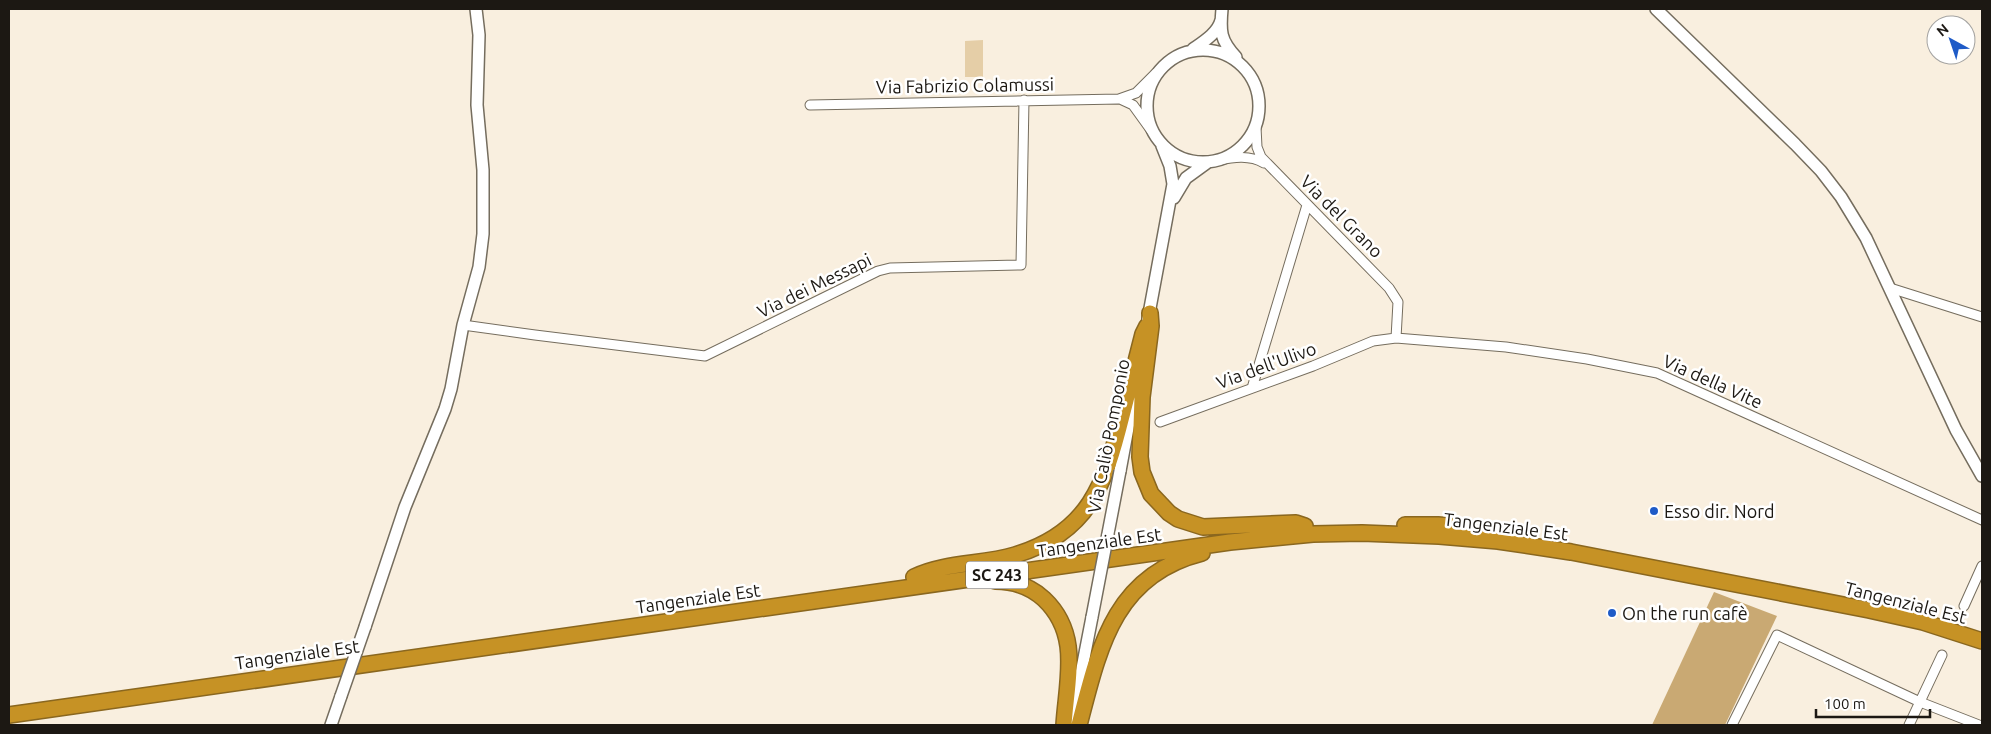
<svg xmlns="http://www.w3.org/2000/svg" width="1991" height="734" viewBox="0 0 1991 734" font-family="Ubuntu,sans-serif">
	<rect width="100%" height="100%" fill="#f9efdf"/>
	<!-- green -->
	<path fill="#e5cea7" d="M983,40V77H965V41Z"/>
	<!-- forest -->
	<path fill="#c9a973" d="M1714,592L1777,616L1725,725H1652Z"/>
	<g fill="none" stroke-linecap="round" stroke-linejoin="round">
		<!-- street casing -->
		<g stroke="#756d5e" stroke-width="11">
			<path id="street" d="M1120,99L1133,105L1151,130
				M810,105L1119,99L1136,93L1156,73
				M1256,127L1257,147L1261,157L1389,288L1398,302L1396,338
				M1219,160C1234,157 1250,155 1264,163
				M1890,288L1982,317
				M463,325L535,335L705,356L878,271L890,268L1021,265L1024,100
				M1252,388L1307,205
				M1160,422L1313,366L1373,341L1396,338L1506,347L1587,359L1657,373L1982,520
				M1964,606L1982,566
				M1732,725L1777,635L1920,702L1979,725
				M1909,725L1942,655"/>
		</g>
		<!-- secondary casing -->
		<g stroke="#756d5e" stroke-width="14">
			<path id="secondary" d="M1222,9C1220,31 1220,40 1236,57
				M1656,9L1795,144L1821,171L1841,197L1866,238L1956,430L1982,476
				M1193,49C1203,42 1218,33 1221,20
				M1147 106a56 56 0 1 1 112 0a56 56 0 1 1-112 0Z
				M1174,198L1186,178L1208,162
				M1148,319L1173,184L1170,166L1162,146
				M1120,471L1133,401
				M365,627L405,507L445,409L451,389L463,325L479,267L483,234V170L477,105L479,35L476,9
				M331,725L341,696
				M1071,725L1092,617"/>
		</g>
		<!-- highway casing -->
		<g stroke="#8a671f" stroke-width="18">
			<path id="highway" d="M1150,313L1151,326L1142,397L1140,457L1142,472L1151,494L1169,513L1178,519L1203,527L1296,523L1305,526
				M1405,525H1438L1501,531
				M914,577C945,562 982,565 1015,555C1089,533 1105,484 1122,416C1129,389 1136,361 1143,334L1147,326
				M995,581C1013,581 1030,586 1044,599C1081,634 1067,679 1064,725
				M9,715L1230,542L1313,534L1362,533L1439,536L1498,541L1571,552L1869,610L1923,622L1982,641
				M1079,725C1099,648 1114,575 1202,553"/>
		</g>
		<!-- street -->
		<use href="#street" stroke="#fff" stroke-width="9"/>
		<!-- secondary -->
		<use href="#secondary" stroke="#fff" stroke-width="11"/>
		<!-- highway -->
		<use href="#highway" stroke="#c69225" stroke-width="15"/>
		<!-- secondary-bridge casing -->
		<g stroke="#756d5e" stroke-width="14" stroke-linecap="butt">
			<path id="secondary-bridge" d="M1092,617L1120,471
				M341,696L365,627"/>
		</g>
		<!-- secondary-bridge -->
		<use href="#secondary-bridge" stroke="#fff" stroke-width="11"/>
	</g>
	<!-- markers -->
	<g fill="#1f5bc7" stroke="#fff" stroke-width="2">
		<circle cx="1654" cy="511" r="5"/>
		<circle cx="1612" cy="613" r="5"/>
	</g>
	<g text-anchor="middle" dominant-baseline="central" stroke-width="5" stroke-linejoin="round" paint-order="stroke">
		<!-- shield labels -->
		<rect fill="#fff" stroke="#605d5a" stroke-width="1" x="966" y="561.5" width="62" height="27" rx="4"/>
		<g font-size="16" font-weight="bold" fill="#1c1813">
			<text x="997" y="575">SC 243</text>
		</g>
		<!-- street labels -->
		<g font-size="18" fill="#1c1813" stroke="#fff">
			<text transform="translate(965 85) rotate(-1)">Via Fabrizio Colamussi</text>
			<text transform="translate(1342 216) rotate(45)">Via del Grano</text>
			<text transform="translate(814 285) rotate(-26)">Via dei Messapi</text>
			<text transform="translate(1266 365) rotate(-20)">Via dell'Ulivo</text>
			<text transform="translate(1713 381) rotate(24)">Via della Vite</text>
			<text transform="translate(1108 436) rotate(-79)">Via Caliò Pomponio</text>
			<text transform="translate(1506 526) rotate(7)">Tangenziale Est</text>
			<text transform="translate(1099 542) rotate(-8)">Tangenziale Est</text>
			<text transform="translate(698 598) rotate(-8)">Tangenziale Est</text>
			<text transform="translate(1906 602) rotate(14)">Tangenziale Est</text>
			<text transform="translate(297 654) rotate(-8)">Tangenziale Est</text>
		</g>
		<!-- poi labels -->
		<g font-size="18" fill="#1c1813" stroke="#fff" text-anchor="start">
			<text x="1664" y="511">Esso dir. Nord</text>
			<text x="1622" y="613">On the run cafè</text>
		</g>
	</g>
	<!-- border -->
	<rect width="1991" height="734" fill="none" stroke="#1c1813" stroke-width="20"/>
	<!-- north arrow -->
	<g transform="translate(1951 40) rotate(320)"><circle r="24" fill="#ffffff" stroke="#a4a3a1"/>
	<path d="M0-4L9 19L0 12L-9 19Z" fill="#1f5bc7"/>
	<text y="-8" font-size="14" font-weight="bold" text-anchor="middle" fill="#1c1813">N</text>
	</g>
	<!-- scale -->
	<path d="M1816 709v8h114v-8" fill="none" stroke="#1c1813" stroke-width="2.5"/>
	<text x="1824" y="709" font-size="15" fill="#1c1813" stroke="#ffffff" stroke-width="4" paint-order="stroke">100 m</text>
</svg>
